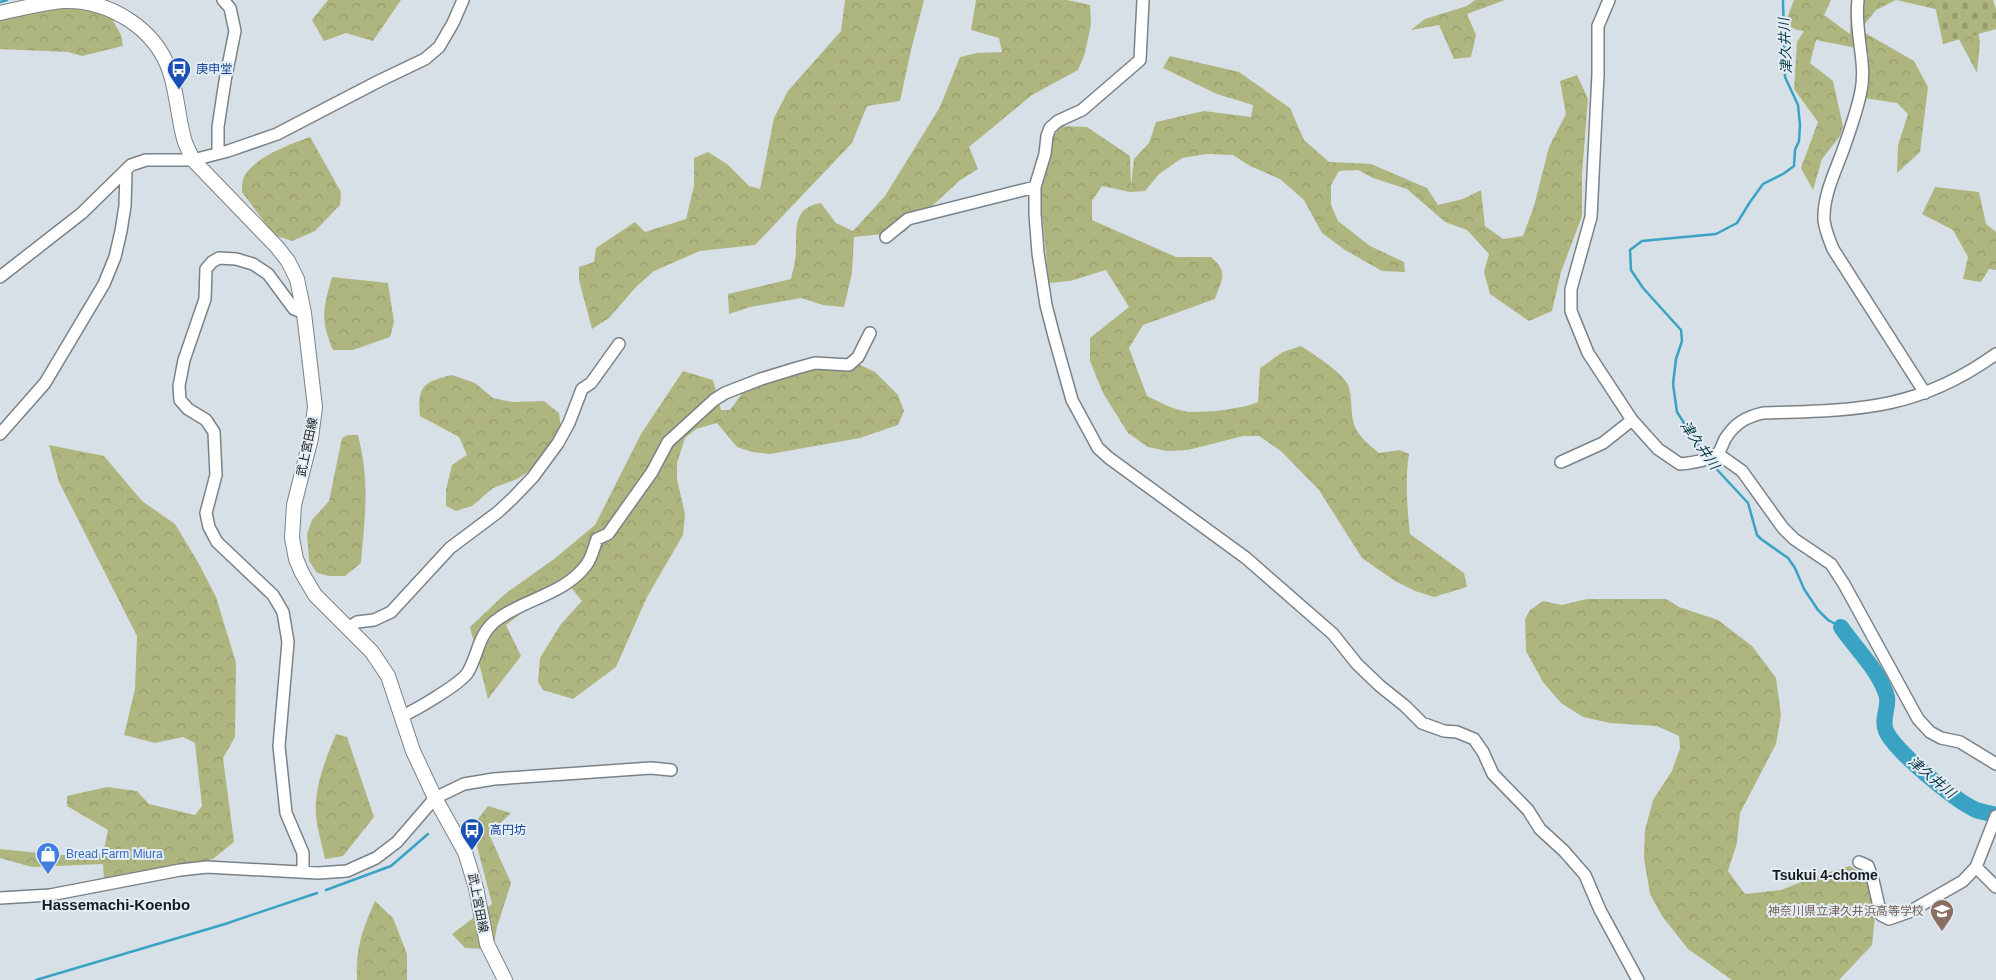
<svg xmlns="http://www.w3.org/2000/svg" width="1996" height="980" viewBox="0 0 1996 980" font-family="Helvetica,'Noto Sans JP',sans-serif">
	<defs>
		<pattern id="forest-crowns" width="20" height="18" patternUnits="userSpaceOnUse" patternTransform="scale(1.25)"><rect width="20" height="18" fill="#afb57f"/><path d="M2 6a3 3 0 1 1 6 0M12 15a3 3 0 1 1 6 0" fill="none" stroke="#969b6d"/></pattern>
		<pattern id="cemetery-stones" width="16" height="16" patternUnits="userSpaceOnUse" patternTransform="scale(1.25)"><rect width="16" height="16" fill="#afb57f"/><path d="M2 7V4a2 2 0 0 1 4 0v3zM10 15v-3a2 2 0 0 1 4 0v3z" fill="#969b6d"/></pattern>
	</defs>
	<rect width="100%" height="100%" fill="#d7e0e7"/>
	<!-- forest -->
	<path fill="url(#forest-crowns)" d="M328,0H401L373,41L346,33L324,41L312,20Z
		M845,0H924L911,50L900,101L867,106L852,143L755,245L700,251L654,271L636,287L609,318L592,329L579,280V267L594,262L596,248L635,222L645,232L686,219L694,186V158L708,152L727,164L749,186L760,189L774,118L788,91L841,31Z
		M976,0H1067L1090,5L1091,25L1084,56L1078,70L1032,95L969,147L978,169L959,181L904,232L854,237L852,273L844,307L823,305L801,298L750,307L729,314L728,294L791,279C792,272 795,266 795,260C799,236 788,208 821,203L836,223L853,231L885,196L940,107L960,57L977,53L1002,52L999,38L971,30Z
		M1475,0H1505L1467,14L1476,35L1471,57L1454,59L1439,25L1411,30L1425,19L1467,6Z
		M1794,0H1831L1824,15L1850,34L1851,0H1979L1975,12L1980,42L1977,73L1944,11L1896,0L1876,10L1860,30L1914,61L1928,87L1920,152L1897,173L1898,145L1908,114L1897,103L1864,98L1869,54L1862,49L1816,40L1810,63L1833,81L1843,126L1840,136L1822,159L1813,190L1801,168L1818,122L1794,89L1797,42L1804,31L1797,30L1785,24Z
		M79,6L111,17L121,35L123,46L82,56L68,52L0,49V10Z
		M1170,56L1239,72L1290,108L1304,140L1329,162L1371,164L1427,188L1438,205L1463,199L1481,190L1485,226L1503,239L1523,236L1534,206L1549,147L1566,114L1560,81L1577,75L1588,99L1582,174V216L1561,272L1552,311L1529,321L1490,294L1484,272L1489,254L1467,230L1445,222L1407,189L1373,178L1358,170L1339,171L1331,185V205L1338,221L1370,246L1404,262L1405,272L1382,271L1345,250L1322,233L1304,200L1280,179L1250,166L1233,155L1207,154L1182,158L1159,174L1145,191L1130,192L1102,186L1092,201V220L1176,257H1211C1229,273 1222,278 1215,299L1143,325L1129,348L1147,396C1158,401 1172,409 1184,411C1200,414 1243,409 1258,402L1260,368L1283,352L1301,346C1312,353 1343,373 1348,385C1353,398 1350,412 1354,424C1358,437 1370,445 1379,453L1400,450L1409,454C1405,480 1407,508 1410,534L1464,573L1467,587L1434,597L1415,591L1395,581L1362,558L1319,490L1281,451L1259,436H1243L1188,450L1167,451L1148,447L1128,433L1103,393L1090,361V338L1129,307L1106,270L1070,281L1049,283L1041,205L1043,155L1060,126L1087,127L1130,156L1131,186L1134,159L1149,143L1156,122L1204,111L1251,117L1253,105L1217,94L1163,68Z
		M310,137L341,192L340,205L315,231L292,241L274,235L242,192C242,188 242,183 243,180C249,159 291,144 310,137Z
		M1935,187L1979,192L1986,224L1996,232V270L1989,269L1981,282L1963,279L1968,257L1953,230L1922,214Z
		M332,277L388,283L394,322L390,337L353,350H333C320,319 323,309 332,277Z
		M819,357L854,362L875,372L898,395L904,411L898,425L860,438L770,454L752,452L737,447L717,423L696,429L685,438L677,463V479L685,514L683,535L647,597L616,667L573,699L543,690L538,682L540,658L561,624L582,601L565,580L506,625L521,656L488,699L470,627L505,594L554,559L595,525L641,434L683,371L713,380L721,410H730L757,373Z
		M452,375L475,383L493,398L513,402L544,401L559,413L562,434L554,455L517,479L493,488L472,506L456,511L446,506V490L452,465L467,455L459,437L420,416C417,385 424,382 452,375Z
		M348,435H358C370,482 365,515 361,563L345,576H329L317,573L309,561L307,534L312,520L329,501L342,438Z
		M49,445L104,456L142,501L175,524L199,564L216,597L236,663L235,737L223,758L234,842L213,859L104,880L103,864L32,867L0,858V849L59,855L103,854L108,830L67,806V796L107,787L137,791L149,804L195,815L202,806L195,743L183,737L155,743L124,735L135,689L137,636L59,482Z
		M1587,599H1666L1679,607L1718,620L1752,646L1776,678L1781,715L1776,744L1740,813L1737,843L1728,871L1745,894L1781,890L1819,875L1850,866L1867,877L1876,907L1872,945L1839,980H1732L1688,949L1662,916L1650,894L1644,858L1645,830L1653,800L1672,771L1680,748L1679,736L1657,726L1610,723L1583,717L1561,703L1543,682L1526,651L1525,619L1530,610L1543,601L1562,605Z
		M336,734L347,737L374,817L343,856L325,859C321,840 314,820 316,801C318,777 327,756 336,734Z
		M488,806L511,813L489,834L511,883L497,927L494,943L484,949L465,948L452,934L492,904L472,827Z
		M375,901L393,918L407,954V980H357C356,947 362,931 375,901Z"/>
	<!-- cemetery -->
	<path fill="url(#cemetery-stones)" d="M1934,0H1993L1996,9V29L1943,44Z"/>
	<g fill="none" stroke-linecap="round" stroke-linejoin="round">
		<!-- stream -->
		<path stroke="#3aa3c3" stroke-width="2.5" d="M0,2L7,0
			M1706,457L1677,412L1673,384L1676,359L1682,341L1681,330L1643,288L1631,270L1630,250L1642,241L1716,234L1737,223L1750,202L1763,184L1783,174L1794,166L1795,150L1799,141L1800,125L1798,105L1785,77L1783,0
			M1709,461L1748,503L1757,535L1761,539L1788,558L1795,568L1804,589L1818,610L1828,620L1841,627
			M326,890L391,866L428,834
			M36,980L225,924L317,893"/>
		<!-- river -->
		<path stroke="#3aa3c3" stroke-width="16" d="M1841,627C1855,648 1880,671 1887,697C1889,708 1881,719 1886,731C1896,752 1952,798 1974,809C1980,812 1989,813 1996,815"/>
		<!-- minor casing -->
		<g stroke="#7a8288" stroke-width="14">
			<path id="minor" d="M1143,0L1140,60L1082,110L1058,121L1050,128L1047,136L1045,154L1035,187V214L1038,253L1046,305L1054,336L1072,400L1098,448L1109,458L1246,558L1333,634L1357,664L1380,686L1405,706L1422,723L1444,731L1457,732L1474,739L1483,752L1493,774L1528,810L1540,829L1564,851L1585,875L1600,910L1638,980
				M1609,0L1598,26V74L1591,217L1571,289V311L1588,353L1632,420L1658,449L1680,464C1690,463 1711,460 1718,453C1721,450 1723,443 1725,439C1735,423 1746,417 1763,413C1857,410 1917,411 1996,354
				M1858,0C1854,32 1867,62 1861,91C1857,112 1849,133 1842,153C1834,174 1823,197 1824,220C1825,230 1829,239 1833,249L1925,393
				M218,153V127L225,81L235,31L230,8L223,0
				M886,237L908,219L1035,187
				M0,277L82,213L131,165L146,160H193L228,151L277,134L379,81L425,59L439,47L453,23L463,0
				M0,434L45,383L104,284L115,257L121,231L125,206L126,171
				M1718,454L1742,471L1783,528L1794,539L1831,564L1844,584L1918,719L1930,732L1941,738L1960,742L1996,764
				M1561,462L1603,443L1632,420
				M348,628L357,622L374,620L391,612L450,548L498,512L514,497L533,477L558,443L569,423L582,389L591,383L619,344
				M402,716C416,710 462,683 468,672C478,655 478,636 494,622C522,599 565,595 587,564C592,557 594,547 597,539L608,534L652,472L668,442L714,400L725,393L761,379L797,368L815,363L849,365L858,357L870,333
				M1996,816L1976,867L1996,887
				M1859,862L1868,866L1873,880L1881,915L1889,919L1909,912L1963,881L1976,867
				M303,872V853L286,813L279,746L288,642L283,612L273,595L217,542L209,527L206,513L216,475L214,432L206,420L188,409L180,400L179,386L184,360L205,299L206,269L212,262L219,258L236,259L253,264L268,274L294,309L304,313
				M0,898L50,895L180,870L207,867L318,873L347,871L376,858L397,842L435,798L464,784L494,779L651,768L671,770"/>
		</g>
		<!-- major casing -->
		<g stroke="#7a8288" stroke-width="16">
			<path id="major" d="M0,13C21,8 42,3 64,1C110,0 156,29 170,72C177,93 178,117 184,139C186,146 190,153 193,160L277,247L288,261L297,279L304,313L315,407L311,438L294,505L292,538L296,559L302,573L315,595L372,652L388,676L413,751L435,798L465,852L476,888L487,944L505,980"/>
		</g>
		<!-- minor -->
		<use href="#minor" stroke="#fff" stroke-width="11"/>
		<!-- major -->
		<use href="#major" stroke="#fff" stroke-width="14"/>
	</g>
	<!-- icons -->
	<defs>
		<g id="bus-pin" transform="scale(1.25)"><path d="M0 17L-7.5 6A9.5 9.5 0 1 1 7.5 6Z" fill="#1a4fb4" stroke="#e4edf4"/><path d="M-5-6H5V4H4V6H2V4H-2V6H-4V4H-5ZM-3.5-4V0h7V-4ZM-3.5 1.2v1.5H-2V1.2ZM2 1.2v1.5H3.5V1.2Z" fill="#fff"/></g>
		<g id="shop-pin" transform="scale(1.25)"><path d="M0 17L-7.5 6A9.5 9.5 0 1 1 7.5 6Z" fill="#3f7fe0" stroke="#e4edf4"/><path d="M-5-2.5h2.3a2.7 3.5 0 0 1 5.4 0H5L5.5 6h-11ZM-1.5-2.5h3a1.5 2.3 0 0 0-3 0Z" fill="#fff"/></g>
		<g id="school-pin" transform="scale(1.25)"><path d="M0 17L-7.5 6A9.5 9.5 0 1 1 7.5 6Z" fill="#8d6e63" stroke="#e4edf4"/><path d="M0-5L7-2L0 1L-7-2ZM-4 1L0 2.5L4 1V4Q0 6-4 4Z" fill="#fff"/></g>
	</defs>
	<g fill-rule="evenodd">
		<use href="#bus-pin" x="179" y="69"/>
		<use href="#bus-pin" x="472" y="830"/>
		<use href="#shop-pin" x="48" y="854"/>
		<use href="#school-pin" x="1942" y="911"/>
	</g>
	<g text-anchor="middle" dominant-baseline="central" stroke-width="4" stroke-linejoin="round" paint-order="stroke">
		<!-- transit labels -->
		<g font-size="12" fill="#164399" stroke="#e4edf4" text-anchor="start">
			<text x="196" y="69">庚申堂</text>
			<text x="490" y="830">高円坊</text>
		</g>
		<!-- street labels -->
		<g font-size="12" fill="#171a1c" stroke="#e4edf4">
			<text transform="translate(307 447) rotate(-78)">武上宮田線</text>
			<text transform="translate(478 903) rotate(79)">武上宮田線</text>
		</g>
		<!-- shop labels -->
		<g font-size="12" fill="#366cbe" stroke="#e4edf4" text-anchor="start">
			<text x="66" y="854">Bread Farm Miura</text>
		</g>
		<!-- education labels -->
		<g font-size="12" fill="#785e54" stroke="#e4edf4" text-anchor="end">
			<text x="1924" y="911">神奈川県立津久井浜高等学校</text>
		</g>
		<!-- water labels -->
		<g font-size="14" font-style="italic" fill="#073745" stroke="#e4edf4">
			<text transform="translate(1785 46) rotate(-93)">津久井川</text>
			<text transform="translate(1700 445) rotate(55)">津久井川</text>
			<text transform="translate(1932 777) rotate(40)">津久井川</text>
		</g>
		<!-- neighbourhood labels -->
		<g font-size="14" font-weight="bold" fill="#171a1c" stroke="#e4edf4">
			<text x="1825" y="875">Tsukui 4-chome</text>
		</g>
		<!-- quarter labels -->
		<g font-size="15" font-weight="bold" fill="#171a1c" stroke="#e4edf4">
			<text x="116" y="904">Hassemachi-Koenbo</text>
		</g>
	</g>
</svg>
